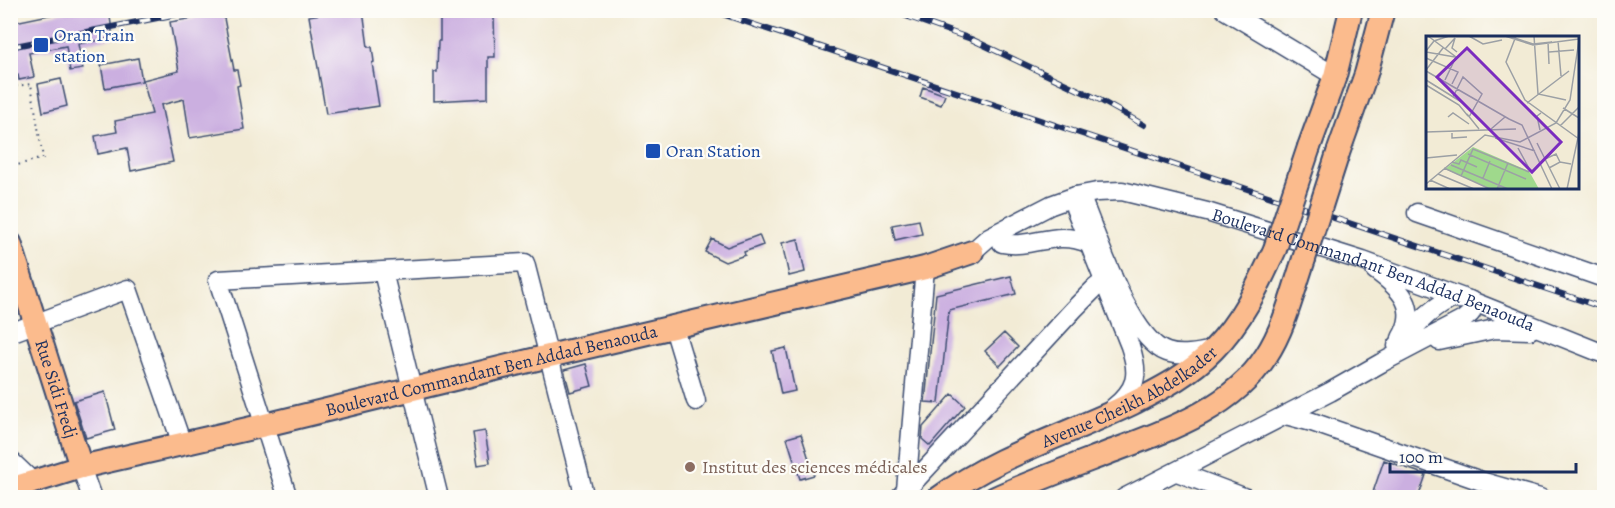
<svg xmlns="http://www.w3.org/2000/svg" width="1615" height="508" viewBox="0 0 1615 508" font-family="Alegreya,serif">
	<rect width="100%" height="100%" fill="#fdfcf7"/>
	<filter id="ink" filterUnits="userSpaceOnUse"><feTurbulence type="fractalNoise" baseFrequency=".0167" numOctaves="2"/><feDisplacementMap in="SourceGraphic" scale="12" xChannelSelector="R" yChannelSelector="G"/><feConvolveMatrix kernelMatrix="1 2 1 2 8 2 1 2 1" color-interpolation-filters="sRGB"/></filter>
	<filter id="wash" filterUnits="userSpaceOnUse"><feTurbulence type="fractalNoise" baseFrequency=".008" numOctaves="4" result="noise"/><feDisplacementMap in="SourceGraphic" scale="24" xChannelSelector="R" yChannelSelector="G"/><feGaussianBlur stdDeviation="1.35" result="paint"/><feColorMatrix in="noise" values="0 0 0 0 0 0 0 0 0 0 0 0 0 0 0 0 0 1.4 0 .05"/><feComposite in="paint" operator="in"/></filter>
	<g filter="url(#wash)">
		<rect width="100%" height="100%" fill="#f2ebd5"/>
		<g id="blocks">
			<!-- building -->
			<path fill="#cbafe0" d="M73,10H109L113,38L78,44L83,69L70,71L66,46L29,53L34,77L19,80L18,75L10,76V23Z
				M343,10H363L368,47H372L374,62L372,63L379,106L326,114L309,16Z
				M223,13L234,70H237L240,85L237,86L244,129L190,138L184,99L161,105L173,162L131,171L127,148L98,154L95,136L117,132L115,121L152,114L143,80L179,71L170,22Z
				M440,16H494L495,57H488V98L434,101V72H437L438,41H440Z
				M138,58L142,81L105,88L101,65Z
				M61,79L67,106L43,112L38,84Z
				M923,87L945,95L941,105L920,97Z
				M919,220L922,234L895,240L892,225Z
				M759,235L763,245L744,252L745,255L725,262L705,252L712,239L727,247Z
				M798,239L805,272L789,276L782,243Z
				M1011,276L1016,294L949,310L939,403L925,402L936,294Z
				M1004,333L1018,347L1000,366L985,351Z
				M786,348L795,391L781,394L772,351Z
				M586,364L592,386L570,392L564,370Z
				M105,392L115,430L86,438L74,401Z
				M952,394L965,406L930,446L922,439L923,427Z
				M485,431L490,463L478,465L473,433Z
				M801,434L814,475L800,479L787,438Z
				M1384,460L1426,475L1418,498H1371Z"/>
		</g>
	</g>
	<g filter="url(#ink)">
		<use href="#blocks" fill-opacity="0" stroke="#3b4b70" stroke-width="1.5"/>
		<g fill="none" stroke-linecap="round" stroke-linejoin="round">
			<!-- minor casing -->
			<g stroke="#3b4b70" stroke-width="21">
				<g id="minor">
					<path d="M1225,10L1335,76"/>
					<path d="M1417,213L1604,278"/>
					<path d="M1002,243C1034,249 1053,229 1088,243"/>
					<path id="s1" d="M972,252L989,237L1051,205L1076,196L1097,192L1122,191L1207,212L1363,261L1469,300L1604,354"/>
					<path d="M1375,270C1400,288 1420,307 1401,338"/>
					<path d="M383,272L439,498"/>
					<path d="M674,328L696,401"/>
					<path d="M10,333L128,289L182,444"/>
					<path d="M1439,341L1495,329L1530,330"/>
					<path d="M1113,408C1137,389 1140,375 1130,346L1075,208L1076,196L1084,205C1099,241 1130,339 1167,352C1181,357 1199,353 1213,350"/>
					<path d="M1286,415L1312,422L1487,483L1540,498"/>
					<path d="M10,460L32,481"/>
					<path d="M81,467L92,498"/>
					<path d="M1177,472L1246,498"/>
					<path d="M906,490L925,268"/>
					<path d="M288,498L218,280L525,263L585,498"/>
					<path d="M899,498L1074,309L1095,288L1112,275"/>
					<path d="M1124,498L1330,392L1381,363L1463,320L1471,313L1472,306L1469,300C1464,299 1459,299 1454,299C1435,302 1410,332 1397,346"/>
				</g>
			</g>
			<!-- major casing -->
			<g stroke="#3b4b70" stroke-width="26">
				<g id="major">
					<path d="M1309,147L1335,76L1351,10"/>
					<path d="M1338,153L1366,74L1383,10"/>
					<path id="s2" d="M10,243L81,467"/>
					<path id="s3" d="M10,489L81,467L265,425L549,356L925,268L972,252"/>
					<path id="s4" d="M939,498C997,455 1069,434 1133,403C1162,388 1190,374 1213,350C1241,322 1259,285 1275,249"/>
					<path d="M995,498C1033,481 1071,467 1110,452C1166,431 1232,409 1266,356C1285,327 1293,291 1304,259"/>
				</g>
			</g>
			<!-- path -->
			<path stroke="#3b4b70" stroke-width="2" stroke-dasharray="1.5 4.5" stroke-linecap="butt" d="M10,87L31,84L43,158L10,167"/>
			<!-- minor -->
			<use href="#minor" stroke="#fff" stroke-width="18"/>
			<!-- major -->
			<use href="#major" stroke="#fbbb8d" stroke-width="22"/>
			<!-- rail casing -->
			<g stroke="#1b2f5e" stroke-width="6">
				<path id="rail" d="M710,10L1604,308
					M889,10L971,39L1098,99L1144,125
					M10,47L198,10"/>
			</g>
			<!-- rail -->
			<use href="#rail" stroke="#fdfcf7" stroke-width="4" stroke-dasharray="11" stroke-linecap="butt"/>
			<!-- major-bridge casing -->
			<g stroke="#3b4b70" stroke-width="26" stroke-linecap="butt">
				<path id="major-bridge" d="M1275,249L1309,147
					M1304,259L1338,153"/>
			</g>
			<!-- major-bridge -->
			<use href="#major-bridge" stroke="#fbbb8d" stroke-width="22"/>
		</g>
	</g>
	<!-- markers -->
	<g fill="#1a4fb4" stroke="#fdfcf7" stroke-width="2">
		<rect x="33" y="37" width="16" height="16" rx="3"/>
		<rect x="645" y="143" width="16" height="16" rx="3"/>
	</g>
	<circle fill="#8d6e63" stroke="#fdfcf7" stroke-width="2" cx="690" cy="467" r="6"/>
	<g text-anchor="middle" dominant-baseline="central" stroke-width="4.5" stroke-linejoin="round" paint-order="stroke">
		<!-- transit labels -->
		<g font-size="18" fill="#164399" stroke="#fdfcf7" text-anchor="start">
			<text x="54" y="35">Oran Train<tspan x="54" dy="21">station</tspan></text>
			<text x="666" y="151">Oran Station</text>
		</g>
		<!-- street labels -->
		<g font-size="18" fill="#1b2f5e" stroke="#fdfcf7">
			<text stroke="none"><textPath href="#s1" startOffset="429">Boulevard Commandant Ben Addad Benaouda</textPath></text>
			<text stroke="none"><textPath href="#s3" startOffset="496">Boulevard Commandant Ben Addad Benaouda</textPath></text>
			<text stroke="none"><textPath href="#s2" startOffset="153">Rue Sidi Fredj</textPath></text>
			<text stroke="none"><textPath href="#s4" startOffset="216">Avenue Cheikh Abdelkader</textPath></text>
		</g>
		<!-- education labels -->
		<g font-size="18" fill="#785e54" stroke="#fdfcf7" text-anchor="start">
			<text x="702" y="467">Institut des sciences médicales</text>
		</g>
	</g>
	<!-- overview -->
	<g transform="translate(1426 36)">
		<rect width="153" height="153" fill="#f2ebd5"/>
		<path d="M47,111L103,135L113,153H65L19,133Z" fill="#9fd98c"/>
		<path fill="none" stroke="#9ca0a5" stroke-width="1.5" d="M2,0L30,21L19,44M43,0L57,8L76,4M79,0L107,9L153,3M83,0L107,8L126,6M90,0L80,26L99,64L153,103M108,0L112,58L140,64M132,5L135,40M122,6L123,28M19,13L29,2L26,12L31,16M0,15L8,5L23,0M0,16L29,21M123,16L148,14M0,22L32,36L26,48M0,34L17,12M0,35L83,83M0,44L37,67M0,49L33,69L42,80M27,61L37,41L56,58L43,81M101,67L143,35M137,72L153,82M41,78L53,93M22,81L27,77L43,88M83,83L96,89L126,153M134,90L153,71M65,93L79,81M114,94L111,80L115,77M0,96L90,93M26,97V102L41,101M69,102L109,115M111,107L134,153M92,112L105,136M42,118L100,143M0,122L31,119M119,123L130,118L134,126M26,126L33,128L35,124L51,131M25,129L82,153M18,132L64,153M123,132L134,126L145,128M12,138L48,153M35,140L47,113L103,136M57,142L64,125M4,144L24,153M0,148L59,99L94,106L130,87L144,64L153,4M71,153L82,127M141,153L153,97"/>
		<path fill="#7b2cbf" fill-opacity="0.15" stroke="#7b2cbf" stroke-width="3" d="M41,12L135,106L106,136L11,41Z"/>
		<rect width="153" height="153" fill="none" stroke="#1b2f5e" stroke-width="3"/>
	</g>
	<!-- margin -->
	<rect width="1615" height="508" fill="none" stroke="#fdfcf7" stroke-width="36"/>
	<!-- scale -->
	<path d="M1390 463v9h186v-9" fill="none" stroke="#1b2f5e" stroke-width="3"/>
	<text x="1399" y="463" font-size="18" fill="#1b2f5e" stroke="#fdfcf7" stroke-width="4.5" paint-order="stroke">100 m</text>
</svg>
